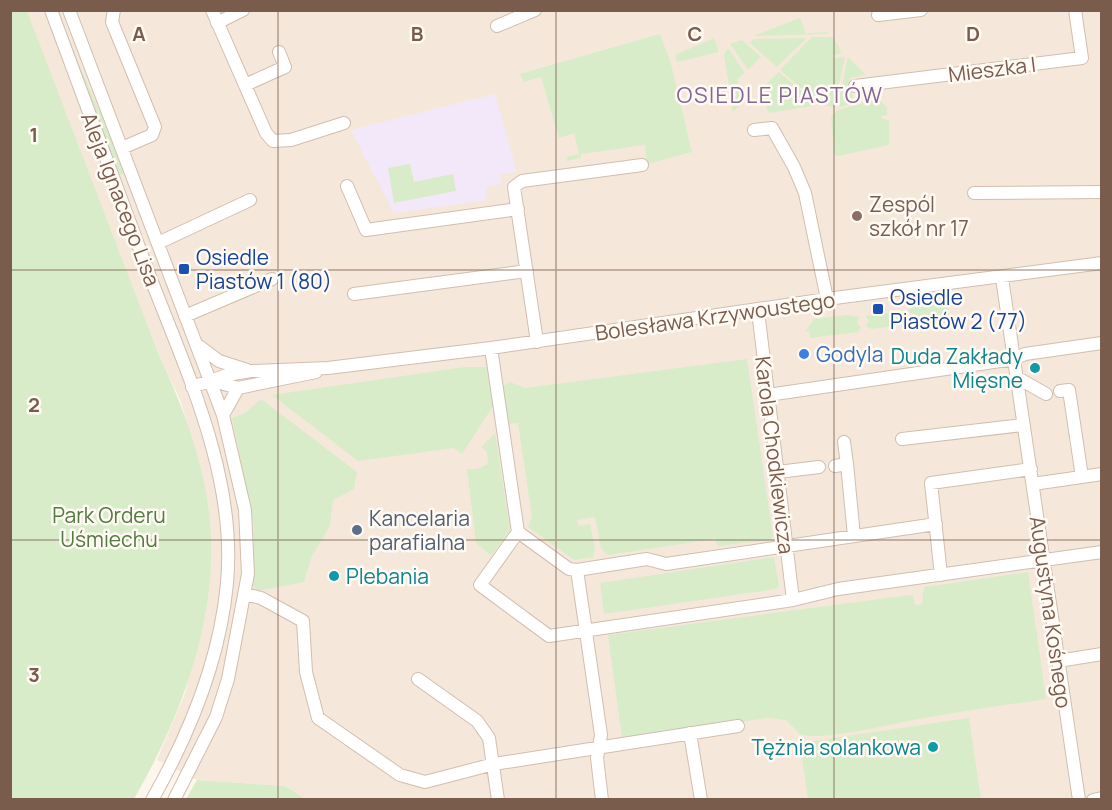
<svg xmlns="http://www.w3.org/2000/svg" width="1112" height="810" viewBox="0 0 1112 810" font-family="Manrope,sans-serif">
	<rect width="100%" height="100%" fill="#fdf6ec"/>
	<!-- residential -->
	<path fill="#f5e8da" d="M26,11H1101V799L305,800L285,786L197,780L157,760L186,691L210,573L209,513L201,473L181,402L159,355Z"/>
	<!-- education -->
	<path fill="#f3e8fa" d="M495,94L517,172L500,174L501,184L486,187L487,200L394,213L351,130Z"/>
	<!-- green -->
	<path fill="#d8ecc9" d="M10,11H26L28,14L159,355C182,405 202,456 209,512C221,611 183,714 134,799H11Z
		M56,11H58C78,66 104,118 125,173L118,176Z
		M800,18L806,33L827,32L828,34L753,36Z
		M660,34L671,64L692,152L647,164L645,145L581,154V158L567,161L566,157L579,154L574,133L559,138L541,77L524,82L520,74Z
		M812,37H833L841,51L840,54L833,55V58L845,57L834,107L821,105L780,70Z
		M714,38L719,52L677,62L675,55Z
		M807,38L777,67L750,43L753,39Z
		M742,40L761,57L748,70L730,44Z
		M729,49L745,73L737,79L743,102L733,112L724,55L726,50Z
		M848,57L866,75L850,78L853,103L840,107L838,106Z
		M779,72L818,105L769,113L759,90Z
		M878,99L887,107V115L881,116L882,119L889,120V145L838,156L834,154L831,116L838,110Z
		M410,164L414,182L453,174L456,191L394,203L388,168Z
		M938,300L948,305L950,318L921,321L906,310Z
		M896,312L912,324L871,329L866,326L869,321L865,316Z
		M847,315L860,317L857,323L861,327L858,332L810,338L809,331L805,332L814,319Z
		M747,359L773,536L770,540L718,546L715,539L608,555L601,549L595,517L577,520L578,526L590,524L595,549L593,557L574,560L528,527L532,517L518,423L507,424L501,387L510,382L525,388Z
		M465,367H486L493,406L462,454L454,448L358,461L272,395Z
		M261,399L357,472L354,489L333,500L330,526L312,556L304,582L258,591L253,586L254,527L232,418L245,413Z
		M495,433L510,530L491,556L476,543L467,469H477L488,464L487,452L481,447Z
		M774,557L779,586L776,589L604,614L600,583Z
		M1028,572L1046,699C1005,705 964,711 923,718C896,723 823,742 800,734L786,720L768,718L622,738L608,635L910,595L913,596L915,605L922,604L924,587Z
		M969,718L981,799H808L800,743Z
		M197,780L285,786L305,799H186Z"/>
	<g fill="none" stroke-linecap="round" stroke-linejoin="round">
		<!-- minor casing -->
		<g stroke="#d1beb0" stroke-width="14">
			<path id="minor" d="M51,10C83,98 116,186 149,274C186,371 237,476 227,583C220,660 190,733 152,800
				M69,10L223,415L245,510L248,574L228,679L216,717L174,800
				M114,10L112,22L155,127L152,135L122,148
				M212,10L266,133L273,141L291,140L344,123
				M878,15L921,10
				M217,23L243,10
				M497,26L535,10
				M245,85L285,67L279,52
				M855,86L1082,58L1075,10
				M754,130L772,128L794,167L805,193L827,299
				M347,186L366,230L518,209
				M974,193L1102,192
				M158,243L250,200
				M1002,278L1079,800
				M354,294L527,271
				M758,311L793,600
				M185,316L272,279
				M537,342L514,187L522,181L642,165
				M199,346L219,361L247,370
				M491,348L518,532L569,569L577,570L601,735L597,758L602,800
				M1016,377L1046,394
				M210,380L238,388L316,372
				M192,387L227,375L251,371L328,368L491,348L827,299L1102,263
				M1060,391L1069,390L1082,477
				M768,395L1014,359L1025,354L1102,343
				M223,415L238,388
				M902,439L1023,425
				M844,442L847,464
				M835,466L847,464L854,536
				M778,472L819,467
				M1033,484L1102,474
				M518,532L480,585L549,636L793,600L838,589L1102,552
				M577,570L647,559L666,564L936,524
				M941,575L931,483L1031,469
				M245,594L261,598L303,621L306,672L318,718L400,775L425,782L494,764L738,726
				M1058,661L1102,654
				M418,679L477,721L489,738L498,800
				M690,733L701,800
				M1093,800L1102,798"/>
		</g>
		<!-- minor -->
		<use href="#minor" stroke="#fff" stroke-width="12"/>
	</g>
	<!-- grid -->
	<path fill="none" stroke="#7a5c4d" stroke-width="1.5" stroke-opacity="0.55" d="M278,10V800M556,10V800M834,10V800M10,270H1102M10,540H1102"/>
	<!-- markers -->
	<circle fill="#8d6e63" stroke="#fffaf3" stroke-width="2" cx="857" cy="216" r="6"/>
	<g fill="#1a4fb4" stroke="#fffaf3" stroke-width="2">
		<rect x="178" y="263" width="12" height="12" rx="3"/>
		<rect x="872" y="303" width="12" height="12" rx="3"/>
	</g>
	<circle fill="#3f7fe0" stroke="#fffaf3" stroke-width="2" cx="804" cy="354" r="6"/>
	<g fill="#0f9aa8" stroke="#fffaf3" stroke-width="2">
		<circle cx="1035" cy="368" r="6"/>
		<circle cx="334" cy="576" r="6"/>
		<circle cx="933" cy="747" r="6"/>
	</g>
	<circle fill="#5c6f8a" stroke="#fffaf3" stroke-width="2" cx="357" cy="530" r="6"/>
	<g text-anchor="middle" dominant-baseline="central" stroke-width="5" stroke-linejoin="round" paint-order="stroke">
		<!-- street labels -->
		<g font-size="21" fill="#7a5c4d" stroke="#fffaf3">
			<text transform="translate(992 69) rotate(-7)">Mieszka I</text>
			<text transform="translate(121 199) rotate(69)">Aleja Ignacego Lisa</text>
			<text transform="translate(715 316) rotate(-8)">Bolesława Krzywoustego</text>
			<text transform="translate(775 455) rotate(83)">Karola Chodkiewicza</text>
			<text transform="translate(1051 612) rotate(82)">Augustyna Kośnego</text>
		</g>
		<!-- education labels -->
		<g font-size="21" fill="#785e54" stroke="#fffaf3" text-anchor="start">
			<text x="869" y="204">Zespól<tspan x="869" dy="24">szkół nr 17</tspan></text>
		</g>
		<!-- transit labels -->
		<g font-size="21" fill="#164399" stroke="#fffaf3" text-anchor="start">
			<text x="196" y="257">Osiedle<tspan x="196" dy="24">Piastów 1 (80)</tspan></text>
			<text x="890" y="297">Osiedle<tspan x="890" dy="24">Piastów 2 (77)</tspan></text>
		</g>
		<!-- shop labels -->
		<g font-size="21" fill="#366cbe" stroke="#fffaf3" text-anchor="start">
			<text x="816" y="354">Godyla</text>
		</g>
		<!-- culture labels -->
		<g font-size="21" fill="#0d838f" stroke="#fffaf3" text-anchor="end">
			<text x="1023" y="356">Duda Zakłady<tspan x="1023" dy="24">Mięsne</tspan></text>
			<text x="346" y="576" text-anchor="start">Plebania</text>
			<text x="921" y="747">Tężnia solankowa</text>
		</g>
		<!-- park labels -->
		<g font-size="21" fill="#537a41" stroke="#fffaf3">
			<text x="109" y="515">Park Orderu<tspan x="109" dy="24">Uśmiechu</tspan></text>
		</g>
		<!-- service labels -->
		<g font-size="21" fill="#4e5e75" stroke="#fffaf3" text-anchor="start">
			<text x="369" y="518">Kancelaria<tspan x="369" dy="24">parafialna</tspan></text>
		</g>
		<!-- neighbourhood labels -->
		<g font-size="22" letter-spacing="1.5" fill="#846695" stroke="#fffaf3">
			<text x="780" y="95">OSIEDLE PIASTÓW</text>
		</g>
	</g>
	<g font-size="20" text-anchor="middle" font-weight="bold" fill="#7a5c4d" stroke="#fffaf3" stroke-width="5" stroke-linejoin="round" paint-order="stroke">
		<text x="139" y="41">A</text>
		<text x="417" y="41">B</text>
		<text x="695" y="41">C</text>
		<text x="973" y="41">D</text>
		<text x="34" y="142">1</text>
		<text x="34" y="412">2</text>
		<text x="34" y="682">3</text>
	</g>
	<!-- border -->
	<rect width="1112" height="810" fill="none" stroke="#7a5c4d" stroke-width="24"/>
</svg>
